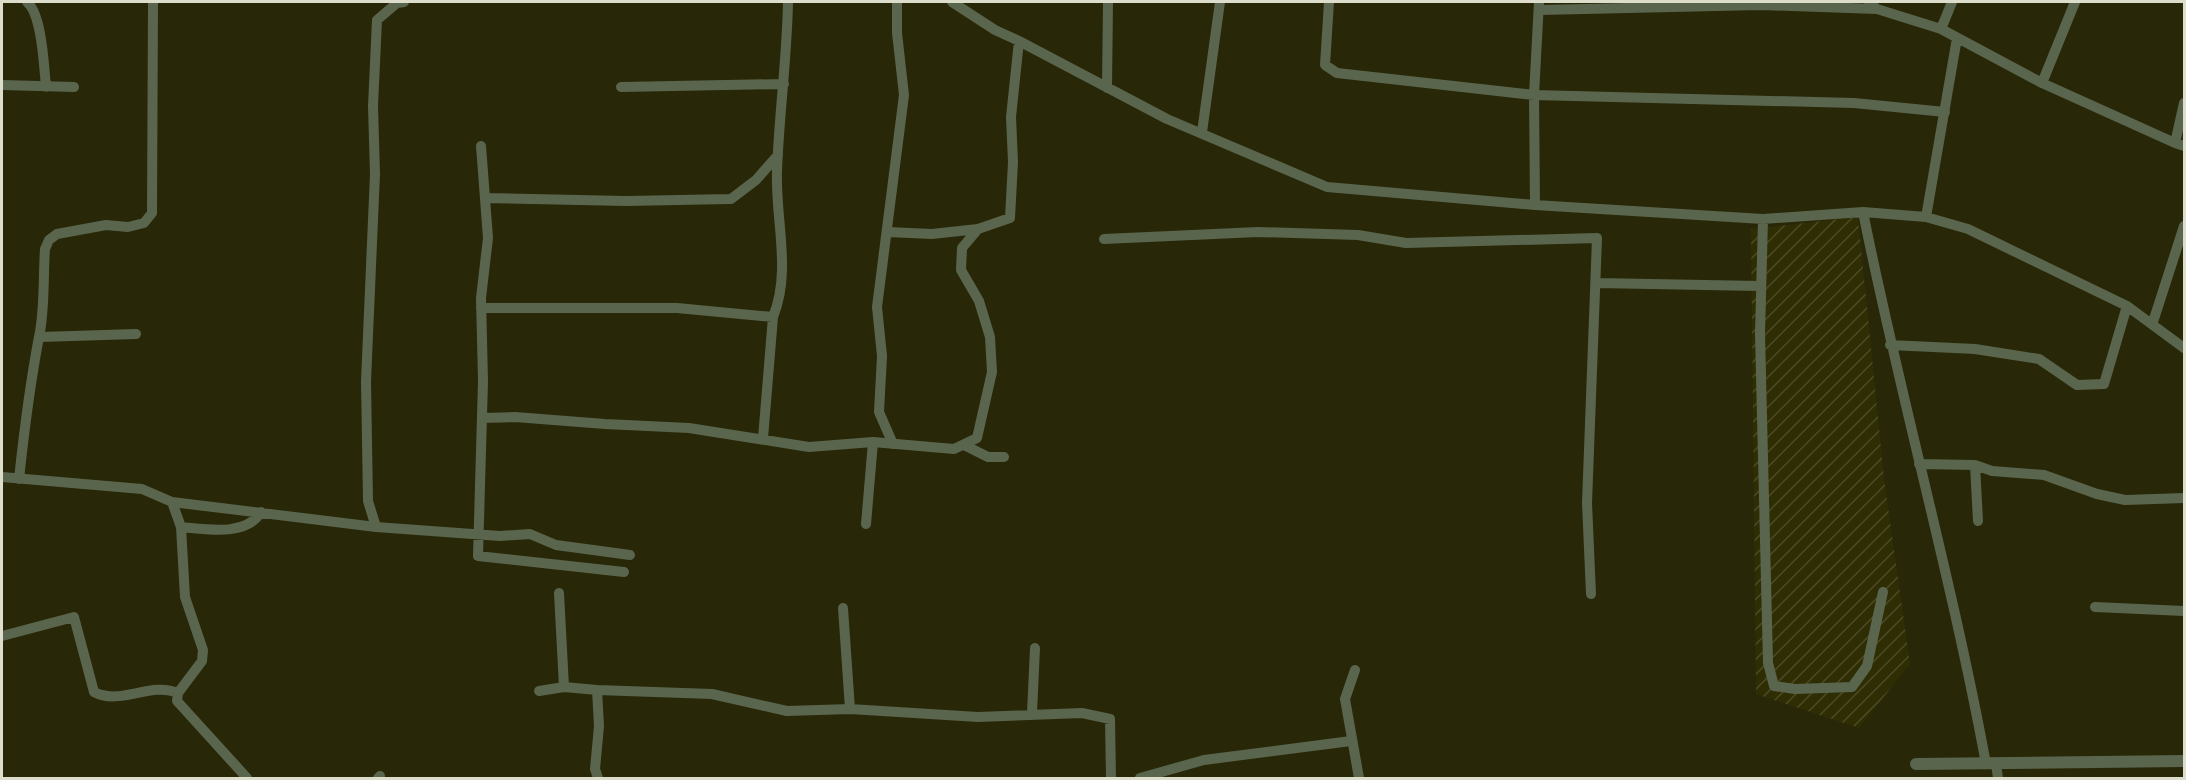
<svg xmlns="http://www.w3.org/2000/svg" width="2186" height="780" viewBox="0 0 2186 780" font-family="Georgia,serif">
	<defs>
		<pattern id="industrial-furrows" width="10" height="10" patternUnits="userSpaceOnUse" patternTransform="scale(1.5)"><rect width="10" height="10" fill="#2f2d03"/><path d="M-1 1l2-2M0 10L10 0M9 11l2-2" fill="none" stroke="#4d4b26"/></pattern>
	</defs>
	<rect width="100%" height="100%" fill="#282707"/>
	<!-- industrial -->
	<path fill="url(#industrial-furrows)" d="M1858,217L1884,478L1910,664L1859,728L1756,694L1751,229Z"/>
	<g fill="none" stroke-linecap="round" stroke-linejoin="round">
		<!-- minor -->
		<path stroke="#5a654d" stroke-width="10" d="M27,2C42,14 44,67 46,87
			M952,2L995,30L1019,41L1167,119L1327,187L1535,205L1763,219L1863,212L1926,217L1968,229L2127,306L2184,348
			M1329,2L1325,65L1337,73L1534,95L1854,103L1945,112
			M1869,2L1877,9L1941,29L2042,83L2175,143
			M1540,10L1761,5L1877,9
			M1941,29L1952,2
			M2042,83L2075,2
			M2,85L74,87
			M621,87L784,84
			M1107,88L1108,2
			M2184,103L2175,143L2184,146
			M1202,132L1220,2
			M481,146L488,238L481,298L483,381L478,556L624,572
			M486,198L626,201L731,199L756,180L778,155
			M1535,205L1534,95L1539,2
			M1863,212C1900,397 1952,579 1986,764
			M1926,217L1957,38
			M1763,219L1760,334L1768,663L1774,686L1795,689L1852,687L1867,666L1883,592
			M888,232L932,234L978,229
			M1104,239L1258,232L1358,235L1406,243L1597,238L1587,503L1591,594
			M1596,283L1760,286
			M481,308H677L773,317
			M2153,322L2184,226
			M40,337L136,334
			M1890,345L1975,349L2039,359L2077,385L2104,384L2127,306
			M482,418L515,417L605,424L689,428L809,447L873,442L954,449L977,438L992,372L990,337L979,301L961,270L962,248L978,229L1010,218L1013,162L1011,117L1019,41
			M763,438L773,317C792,271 775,219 777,171C779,115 787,58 788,2
			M893,444L879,412L882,356L877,307L904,95L897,33V2
			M966,446L988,457H1004
			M1919,464L1975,465L1992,471L2044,475L2097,494L2125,500L2184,498
			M1975,465L1978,521
			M2,477L142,489L172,502L181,527C206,529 246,537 261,512
			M19,479C24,432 30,384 39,337C45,309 43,278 45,249L49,240L57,234L106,225L128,227L144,223L152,213L153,2
			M172,502L376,527L500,536L530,534L556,545L630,555
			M866,524L873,442
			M376,527L368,501L366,381L375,174L373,106L377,20L397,3L404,2
			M559,593L564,687L597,690L599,726L595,769L598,778
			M2095,607L2184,611
			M843,608L850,709L978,717L1082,713L1110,719L1111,778
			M2,636L74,617L94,692C120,706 151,681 178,693L177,701L247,778
			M1355,670L1345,699L1359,778
			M597,690L712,694L787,711L850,709
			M539,691L564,687
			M178,693L202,661L203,650L185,597L181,527
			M1032,713L1035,648
			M1996,764L1998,778
			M378,778L380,776
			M1140,778L1204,760L1351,741"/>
		<!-- tertiary -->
		<path stroke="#5a654d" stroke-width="12" d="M1916,764L2184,761"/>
	</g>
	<!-- border -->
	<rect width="2186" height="780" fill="none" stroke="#ddddcb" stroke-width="6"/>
</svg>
